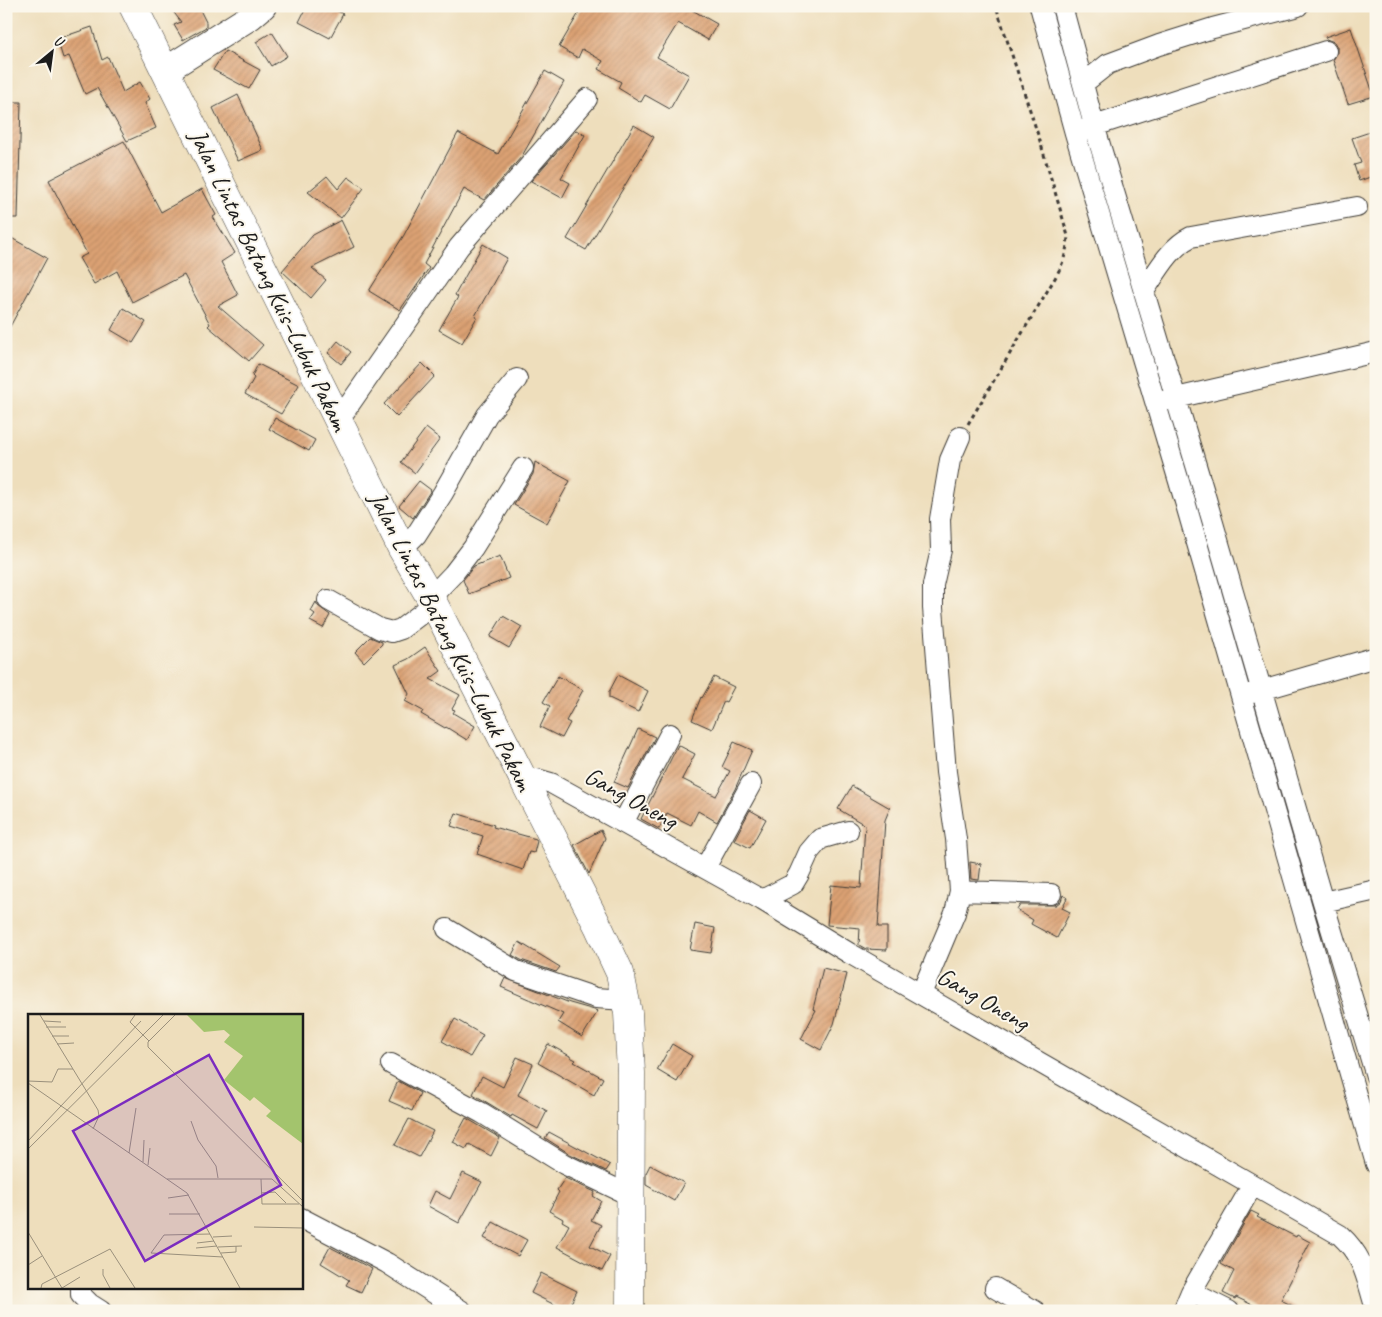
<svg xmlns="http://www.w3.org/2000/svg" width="1382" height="1317" viewBox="0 0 1382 1317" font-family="Caveat,sans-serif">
	<defs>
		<pattern id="building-hatch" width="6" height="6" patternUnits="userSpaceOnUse" patternTransform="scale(1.25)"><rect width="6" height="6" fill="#dba173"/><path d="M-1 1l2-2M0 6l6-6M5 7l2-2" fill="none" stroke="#bb8a63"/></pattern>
	</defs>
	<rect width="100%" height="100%" fill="#fbf7ec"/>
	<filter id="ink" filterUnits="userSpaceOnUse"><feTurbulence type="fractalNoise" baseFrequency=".02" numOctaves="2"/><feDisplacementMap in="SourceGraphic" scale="10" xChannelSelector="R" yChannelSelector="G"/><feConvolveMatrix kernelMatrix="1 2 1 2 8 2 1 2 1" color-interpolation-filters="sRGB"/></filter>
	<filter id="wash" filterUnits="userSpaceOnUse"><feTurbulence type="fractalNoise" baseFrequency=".0096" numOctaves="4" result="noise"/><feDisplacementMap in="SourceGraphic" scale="20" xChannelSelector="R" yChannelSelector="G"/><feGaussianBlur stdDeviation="1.12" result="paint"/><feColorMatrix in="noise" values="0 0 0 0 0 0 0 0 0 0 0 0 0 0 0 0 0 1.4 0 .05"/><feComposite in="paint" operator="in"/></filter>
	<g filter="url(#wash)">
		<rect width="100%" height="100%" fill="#eedebc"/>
		<g id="blocks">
			<!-- building -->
			<path fill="url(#building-hatch)" d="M169,6H198L206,22V27L183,40L174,25L181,22Z
				M307,6H328L343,14L330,38L299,22Z
				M583,6H685L717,24L708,40L678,23L657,57L689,75L670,109L645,95L641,102L618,88L621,82L598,69L603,61L582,49L578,58L559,47Z
				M92,27L102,60L108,57L123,92L140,82L150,99L145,103L156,128L127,141L97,88L85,94L69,56L63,58L57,39Z
				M1351,28L1374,96L1348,104L1333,60L1337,54V47L1334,42L1326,39L1325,37Z
				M272,32L287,56L271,66L256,42Z
				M225,51L260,70L249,89L213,70Z
				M545,71L564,82L522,156L484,200L464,189L424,264L429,268L400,310L369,291L404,235L458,133L498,154Z
				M238,95L263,150L238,161L213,108Z
				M6,102H21L18,218H6Z
				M634,125L654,137L586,250L567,239Z
				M576,130L585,135L561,178L570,183L562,198L531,181Z
				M1376,130V175L1359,181L1354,165L1361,163L1352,138Z
				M124,141L161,212L202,189L216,215L213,217L235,253L221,262L238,295L218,306L263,345L249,361L208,326L210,324L184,275L132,302L117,271L94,284L79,258L87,254L49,180Z
				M327,176L338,189L348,177L364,188L341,218L308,192Z
				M341,220L354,247L312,268L326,280L311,298L282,271L313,235Z
				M6,235L47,258L6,334Z
				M483,244L507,258L475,316L477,317L462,343L439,330L458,297L455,295Z
				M123,308L146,322L133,343L111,330Z
				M338,341L351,352L341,364L328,353Z
				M422,363L435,376L397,417L384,404Z
				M258,364L299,385L281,414L245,394L254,378L252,376Z
				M275,418L315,440L309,451L269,429Z
				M426,428L440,439L415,473L401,462Z
				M535,462L570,481L547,523L514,505L533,474Z
				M419,481L431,490L413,518L399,506Z
				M500,556L509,578L469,594L463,580L474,566Z
				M316,602L318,606L330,615L323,628L310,621L315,614L311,611Z
				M503,616L522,627L509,648L490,637Z
				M370,637L382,642V644L364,662L355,652Z
				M425,647L441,671L430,679L460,695L452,709L455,710L453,713L475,726L467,740L446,727L445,728L421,714L423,711L405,701L409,694L395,665L408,659Z
				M618,675L648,691L638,712L609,698V692Z
				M558,676L583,690L566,721L570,723L562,738L540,727L550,706L543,702Z
				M714,677L734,687L726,702L724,701L712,729L692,720L701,697L702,698Z
				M638,729L655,737L628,788L614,782Z
				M734,742L752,750L735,789L717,822L698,811L691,825L667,813L659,829L641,819L678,745L695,754L682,779L716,796L730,771L722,767Z
				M852,786L890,808L885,820L878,927H887V950L866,949L859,945L860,928L827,925L831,885L861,888L865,825L838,809Z
				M750,810L766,819L750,848L734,840Z
				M456,813L494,825L493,827L536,839L537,841L534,853L529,852L523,870L477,854L483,836L451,826Z
				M601,830L605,838L589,874L574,845Z
				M970,862L981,864L979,880L971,879Z
				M1063,895L1067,898L1062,908L1070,912L1057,938L1031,924L1033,920L1017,910L1020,905H1056L1061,901Z
				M695,924L715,928L711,953L690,950Z
				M519,942L560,967L556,972L521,960L512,955Z
				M823,968L847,974L834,1024L821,1050L801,1039L816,1010L813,1009Z
				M505,978L570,1003L598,1011L582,1037L558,1022L563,1014L501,987Z
				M455,1019L483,1035L470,1057L442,1041Z
				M548,1044L570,1056V1057L576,1060L574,1062L603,1078L594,1095L538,1063Z
				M672,1044L692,1056L677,1082L657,1070Z
				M517,1057L533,1064L518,1095L547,1111L538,1129L512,1115L511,1117L473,1094L482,1076L503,1087Z
				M398,1081L420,1093L412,1111L389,1101Z
				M466,1118L500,1138L491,1156L469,1144L466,1149L453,1142Z
				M409,1119L433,1131L419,1157L395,1145Z
				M549,1132L610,1165L606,1171L570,1154L545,1138Z
				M650,1165L684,1183L674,1201L646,1185V1173Z
				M463,1173L482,1182L459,1223L428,1206L435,1191L450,1199Z
				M565,1178L595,1192L593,1196L601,1201L591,1220L601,1225L590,1246L610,1256L602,1271L557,1247L569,1225L562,1221L563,1219L549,1211L559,1192L557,1190Z
				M1251,1211L1259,1215L1257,1217L1296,1237L1297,1235L1310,1242L1281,1300L1303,1311H1265L1236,1297L1235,1299L1223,1293L1234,1271L1221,1264Z
				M493,1222L527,1240L518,1256L484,1238Z
				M330,1247L372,1269L361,1292L346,1285L349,1280L321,1263Z
				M541,1273L577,1291L567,1311L531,1293Z"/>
		</g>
	</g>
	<g filter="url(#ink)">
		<use href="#blocks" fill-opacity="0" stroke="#3c3934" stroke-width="1"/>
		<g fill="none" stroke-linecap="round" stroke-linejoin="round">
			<!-- minor casing -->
			<g stroke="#3c3934" stroke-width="22">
				<path id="minor" d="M1040,6L1075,133L1186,505L1376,1164
					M1062,6L1094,125L1204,492L1323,902L1376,1076
					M1084,83L1108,64L1159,45L1213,28L1298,6
					M1082,130L1326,51
					M1144,291C1157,272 1170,247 1191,237L1357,207
					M1163,401L1376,352
					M338,421L459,247L587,99
					M402,549L416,535L443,493L487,415L517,379
					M430,598L453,574L473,548L523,468
					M328,600L380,629L392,632L401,629L434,604
					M1248,694L1376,657
					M524,780L537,779L551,783L762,900L849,953L1340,1235C1365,1258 1366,1278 1376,1309
					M623,823L670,734
					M705,868L751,784
					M960,891L1051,894
					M762,900L793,884L799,874L809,852L820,839L848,831
					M1323,902L1376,890
					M447,929L516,971L596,998L625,1000
					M921,994L955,913L960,891L956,839L946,772L933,608V585L941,550L940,519L950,460L960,437
					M391,1064L482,1113L564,1164L631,1196
					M301,1218L387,1263L462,1311
					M81,1288V1295L90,1304L101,1311
					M995,1288L1035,1311
					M1191,1292L1229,1311
					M1183,1311L1191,1292L1252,1186"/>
			</g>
			<!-- major casing -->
			<g stroke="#3c3934" stroke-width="28">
				<path id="major" d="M166,70L250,17L263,6"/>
			</g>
			<!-- highway casing -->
			<g stroke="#3c3934" stroke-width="29">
				<path id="highway" d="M133,6L402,549L434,604L599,928L620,973L628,1013L631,1073L630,1311"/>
			</g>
			<!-- path -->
			<path stroke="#3c3934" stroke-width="3" stroke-dasharray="4 4" stroke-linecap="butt" d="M968,424L1055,278C1063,264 1067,252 1068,236L1040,141L996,6"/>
			<!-- minor -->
			<use href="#minor" stroke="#fff" stroke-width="20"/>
			<!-- major -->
			<use href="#major" stroke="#fff" stroke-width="26"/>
			<!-- highway -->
			<use href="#highway" stroke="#fff" stroke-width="28"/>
		</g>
	</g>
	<g text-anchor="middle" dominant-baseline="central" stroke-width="4" stroke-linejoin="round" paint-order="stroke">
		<!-- street labels -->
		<g font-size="25" fill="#1c1c1c" stroke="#fbf7ec">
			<text transform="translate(269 280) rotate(64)">Jalan Lintas Batang Kuis–Lubuk Pakam</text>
			<text transform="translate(451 641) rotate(63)">Jalan Lintas Batang Kuis–Lubuk Pakam</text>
			<text transform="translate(631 798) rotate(29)">Gang Oneng</text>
			<text transform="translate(983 999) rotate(30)">Gang Oneng</text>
		</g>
	</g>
	<!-- overview -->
	<g transform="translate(28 1014)">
		<rect width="275" height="275" fill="#eedebc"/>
		<path d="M159,1H275V130L238,102L243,97L226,83L222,87L196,66L215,42L196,28L202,21L196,16L176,18Z" fill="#a3c46d"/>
		<path fill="none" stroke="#9a907c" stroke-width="1" d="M12,1L70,96L71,102L65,115M107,1L102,8L121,27M147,1L120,28V33L275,187M16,7L33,8M18,13H38M123,13L135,1M24,22H41M29,30L46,29M0,67L24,68L30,55H45M0,69L159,179L212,274M163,107L170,126L188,152L190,164M0,127L113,7M0,135L123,13M101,139L108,94M115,148L116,126M120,151L122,134M139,165H244L275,193M233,165L234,190H271M233,179L247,178L258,189M140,184L161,181M141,200H172M226,213L275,214M0,218L34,274M182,220L136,221L123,239L195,243M185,223L204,222M169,229L186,227M190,233L214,232M168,234L189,232M193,239L208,238V232M0,251L14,242M75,255V261L82,274M13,274L14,270L82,235L107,274M34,274L52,263"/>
		<path fill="#7b2cbf" fill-opacity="0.15" stroke="#7b2cbf" stroke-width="2.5" d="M181,41L253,171L117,247L45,117Z"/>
		<rect width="275" height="275" fill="none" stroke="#1c1c1c" stroke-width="2.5"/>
	</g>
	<!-- margin -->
	<rect width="1382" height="1317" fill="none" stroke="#fbf7ec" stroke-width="25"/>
	<!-- north arrow -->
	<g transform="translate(52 52) rotate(29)" stroke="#fbf7ec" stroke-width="4" paint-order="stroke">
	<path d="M0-4L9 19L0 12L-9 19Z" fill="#1c1c1c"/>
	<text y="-8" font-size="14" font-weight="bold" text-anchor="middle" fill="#1c1c1c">U</text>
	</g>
</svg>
